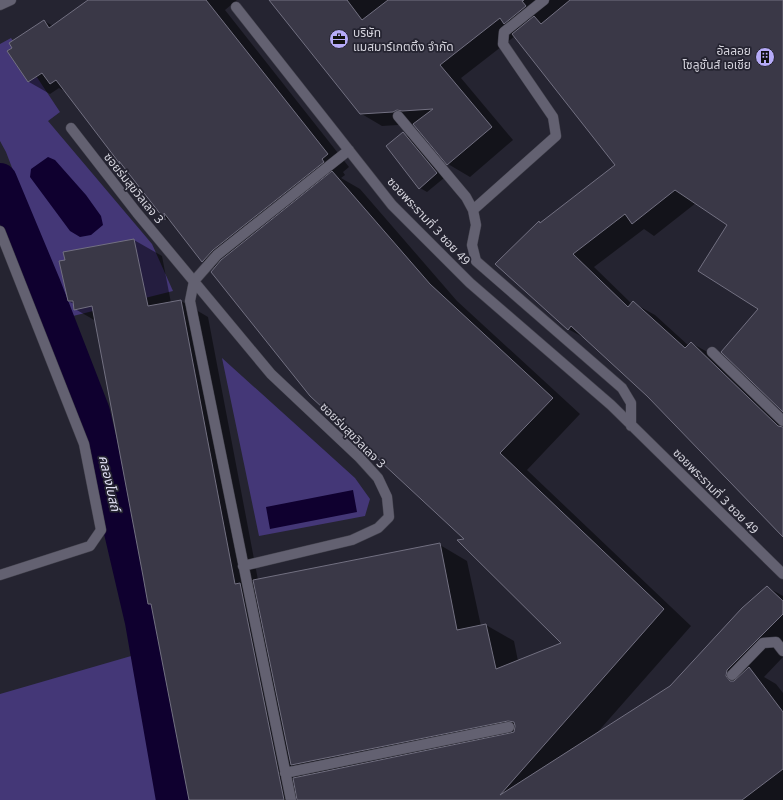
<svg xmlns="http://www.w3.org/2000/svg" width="783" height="800" viewBox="0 0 783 800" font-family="'Noto Sans','Noto Sans Thai',sans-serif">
	<rect width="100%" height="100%" fill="#252431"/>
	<!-- green -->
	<path fill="#443777" d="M11,38L60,112L48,121L152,244L173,291L69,317L6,152L0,141V44Z
		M222,358L355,478L370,499L365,516L259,536Z
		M138,654L162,800H0V694Z"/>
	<!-- water -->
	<path fill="#0f002f" d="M48,157L55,160L86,195L101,216L103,225L91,235L80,237L70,231L30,177L31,169Z
		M353,490L357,512L270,529L266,507Z"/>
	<!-- shadow -->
	<path fill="#0007" fill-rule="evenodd" d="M90,0H237L225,10L349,167L343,172L345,175L341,178L360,189L457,301L580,414L527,470L691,626L596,734L671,687L767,587L783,596V657L764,677L776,684L783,693V800H189L152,605L149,604L96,321L75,309L74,304L68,301L66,261L64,253L134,240L162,256L171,303L181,301L208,317L258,580L440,545L467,561L481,626L486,625L514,641L518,661L562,643L216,268L203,261L173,223L166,219L123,164L120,163L66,92L59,88L50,94L29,82L8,51L44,21L53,26ZM302,771L310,775L303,777Z
		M270,0H783V411L760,309L729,224L696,203L654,236L644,229L594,267L632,304L633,303L655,315L689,346L691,343L713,355L783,423V532L648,396L588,340L568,329L541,224L617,165L515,36L461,78L513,140L470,177L448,164L414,124L382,126L360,113Z
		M403,134L411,138L444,178L427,192L420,188Z"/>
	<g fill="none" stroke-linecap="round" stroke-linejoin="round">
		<!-- canal -->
		<path stroke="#0f002f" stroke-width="34" d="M0,180L43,283L93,412L142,622L173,800"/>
	</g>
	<!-- building -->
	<path fill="#3a3847" stroke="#727081" d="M88,0H206L328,154L322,159L324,162L213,250L202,262L164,213L165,220L119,161L120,164L56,80L50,84L42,73L28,82L7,51L12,48L9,43L44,20L49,28Z
		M269,0H347L362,20L388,0H524L522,1L526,6L504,24L500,18L440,65L492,127L447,165L413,124L433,109L402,111L397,110L393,112L360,114Z
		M570,0H783V412L721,352L758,309L698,271L727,225L675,190L632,224L625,214L573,254L628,307L633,301L685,348L691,342L778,426L783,427V537L647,396L571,326L568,330L495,264L539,221L540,223L615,165L512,34L534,16L541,24Z
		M403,132L437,173L419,189L386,146Z
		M332,171L430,284L553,398L500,453L664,609L500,795L670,686L742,608L767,586L783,601V614L727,670L726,676L730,681H734L749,667L783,712V769L742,800H297L293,778L510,733L514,732L515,726L514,722L508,721L291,765L253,580L440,543L457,630L486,624L496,669L561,643L457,540L464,539L310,396L211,272L221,260Z
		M134,239L148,306L181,300L235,584L240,583L284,800H189L151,604H148L143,576L92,306L74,310L73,301H68L59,261L65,260L63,252Z"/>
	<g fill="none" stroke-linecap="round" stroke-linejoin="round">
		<!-- minor casing -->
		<g stroke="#42414c" stroke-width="11">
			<path id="minor" d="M0,5L11,0
				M236,7L392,205L470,283L611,405L783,574
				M398,116L466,197L473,210L476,225L472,245L476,261L622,388L631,403V426
				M71,128L137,213L271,374L359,457L378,478L387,497L389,517L378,528L352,540L243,566
				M473,210L556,136L553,117L503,44L504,32L544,0
				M0,231L84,444L101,530L90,546L0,575
				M712,352L783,421
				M732,675L763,643L776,642L783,651
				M285,773L509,727
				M291,800L190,301L194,281L217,255L349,150"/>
		</g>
		<!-- minor -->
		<use href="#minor" stroke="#636171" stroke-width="10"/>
	</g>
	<!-- icons -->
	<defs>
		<g id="office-disc" transform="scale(1)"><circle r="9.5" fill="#b6abf8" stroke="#252431"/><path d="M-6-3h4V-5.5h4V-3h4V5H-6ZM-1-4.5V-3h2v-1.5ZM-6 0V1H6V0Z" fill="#111"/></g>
		<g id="building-disc" transform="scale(1)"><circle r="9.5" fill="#b6abf8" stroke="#252431"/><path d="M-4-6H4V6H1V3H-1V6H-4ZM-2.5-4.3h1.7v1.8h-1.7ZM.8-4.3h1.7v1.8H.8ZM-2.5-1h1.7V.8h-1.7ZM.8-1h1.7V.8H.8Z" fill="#111"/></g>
	</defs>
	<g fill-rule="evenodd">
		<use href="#office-disc" x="339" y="39"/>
		<use href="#building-disc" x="765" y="57"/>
	</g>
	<g text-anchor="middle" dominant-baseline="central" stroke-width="3.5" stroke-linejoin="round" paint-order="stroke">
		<!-- poi labels -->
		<g font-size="12" fill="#d5d4dd" stroke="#252431" text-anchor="start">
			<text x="353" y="32">บริษัท<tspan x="353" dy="14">แมสมาร์เกตติ้ง จำกัด</tspan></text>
			<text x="751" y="50" text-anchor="end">อัลลอย<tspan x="751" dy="14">โซลูชั่นส์ เอเชีย</tspan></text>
		</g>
		<!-- street labels -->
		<g font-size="12" fill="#d5d4dd" stroke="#252431">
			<text transform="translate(134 188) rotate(51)">ซอยร่มสุขวิลเลจ 3</text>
			<text transform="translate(429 221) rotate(47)">ซอยพระรามที่ 3 ซอย 49</text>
			<text transform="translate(353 435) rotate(45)">ซอยร่มสุขวิลเลจ 3</text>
			<text transform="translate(716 491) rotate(45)">ซอยพระรามที่ 3 ซอย 49</text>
		</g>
		<!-- water labels -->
		<g font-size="13" font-style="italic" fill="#e3e1f6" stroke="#252431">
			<text transform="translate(110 483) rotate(77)">คลองโบสถ์</text>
		</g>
	</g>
</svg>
